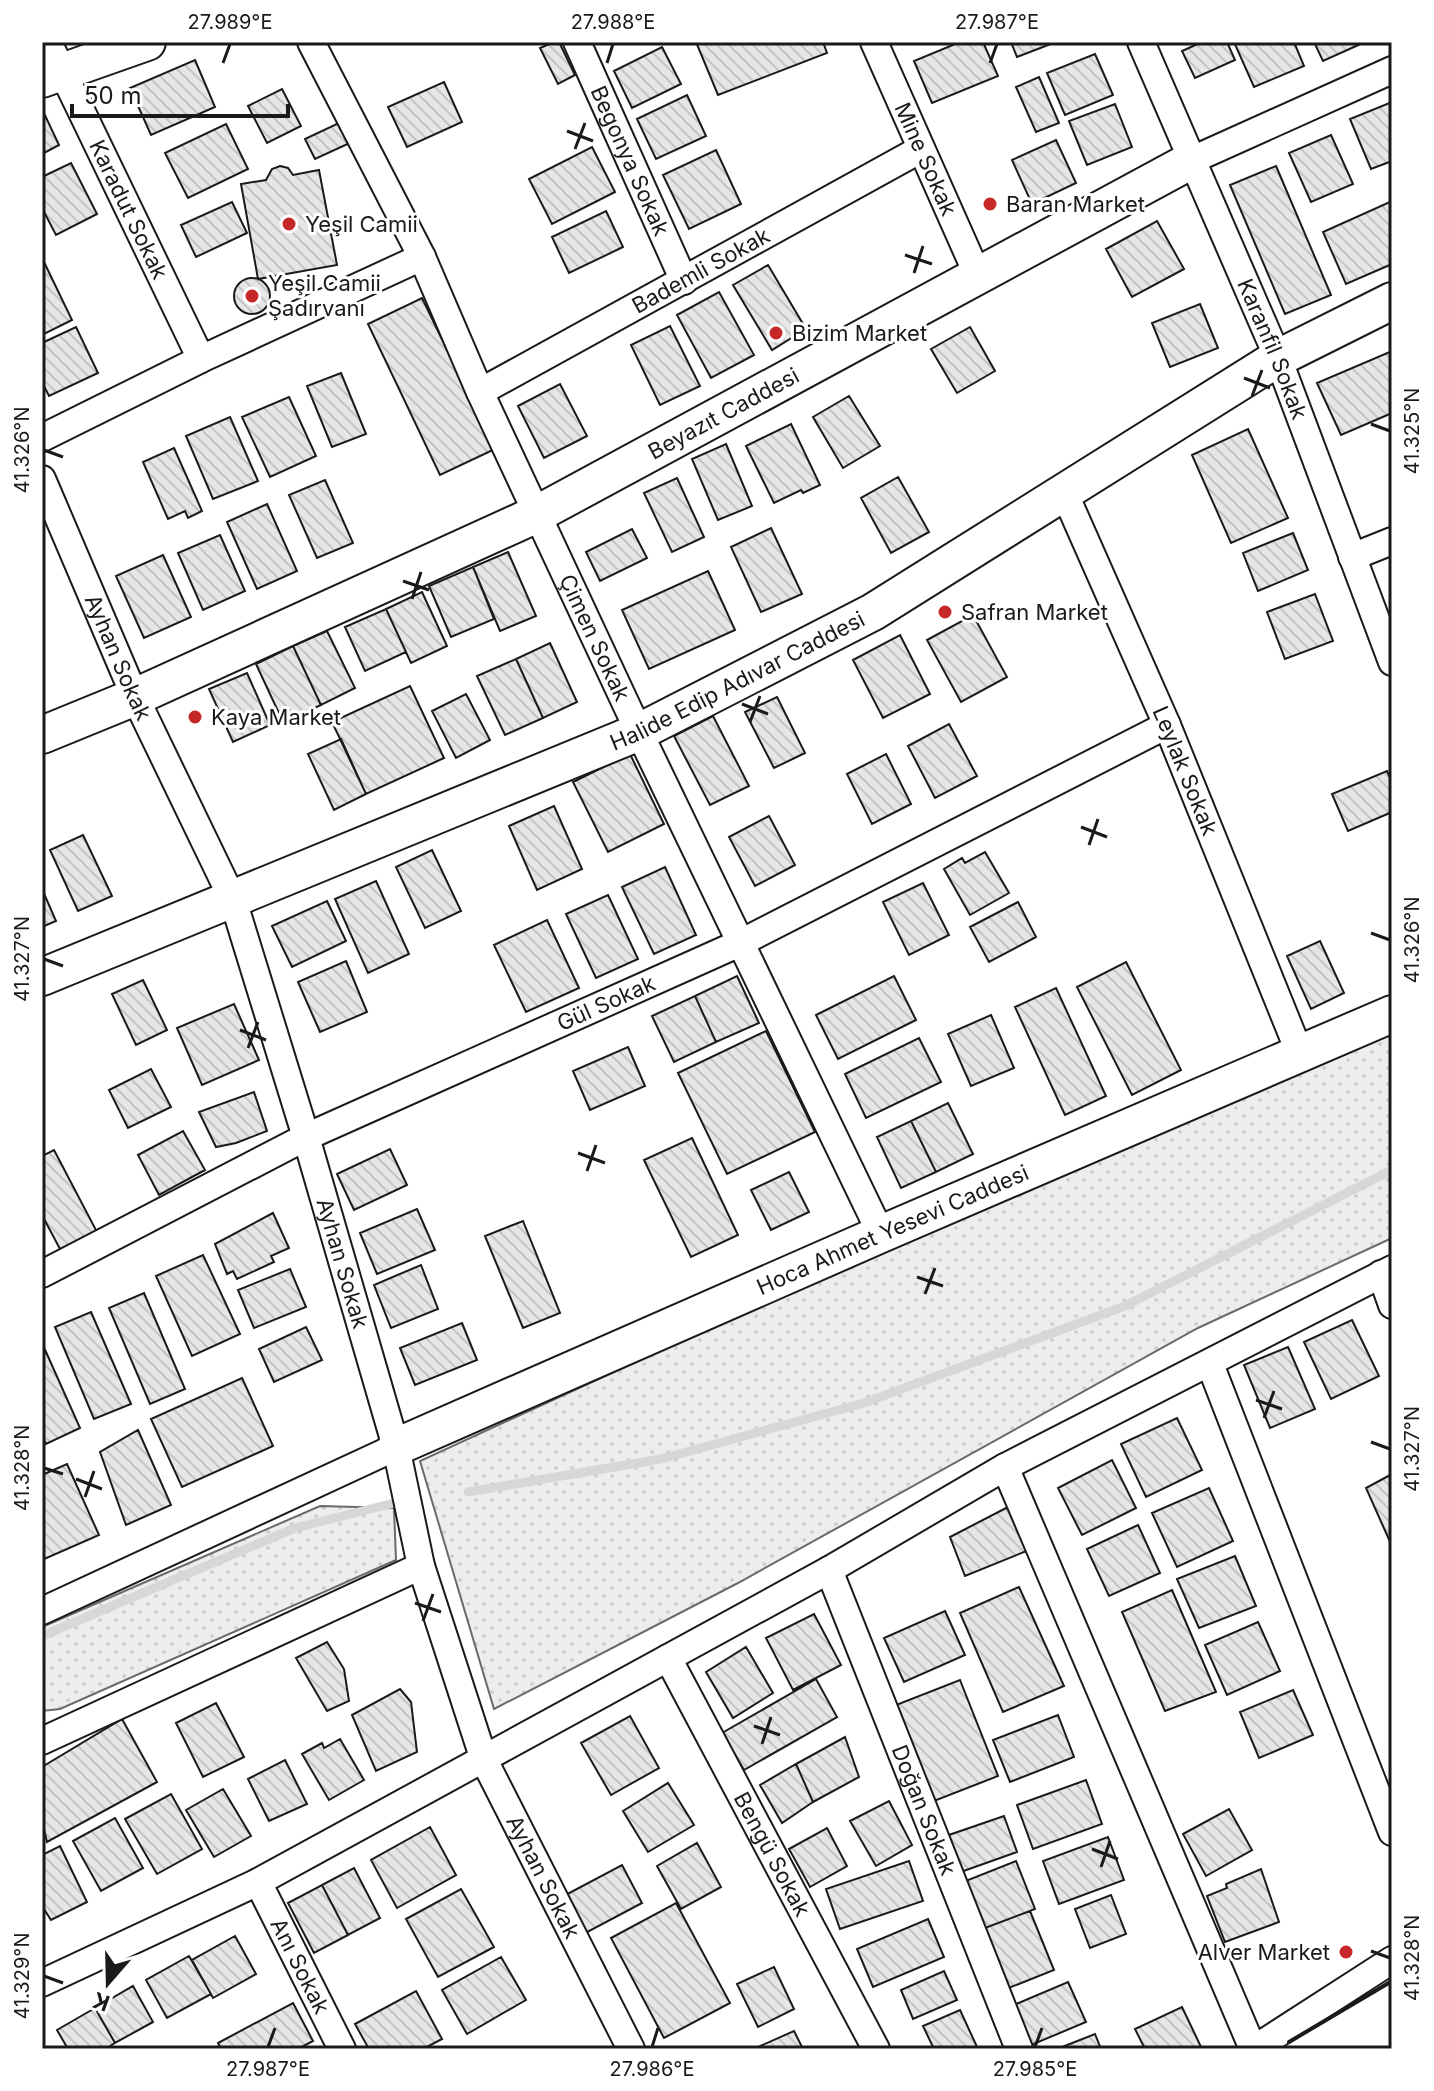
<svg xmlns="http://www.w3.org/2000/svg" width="1434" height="2091" viewBox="0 0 1434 2091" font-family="Inter,sans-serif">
	<defs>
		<pattern id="grass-dots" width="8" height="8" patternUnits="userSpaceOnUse" patternTransform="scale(2)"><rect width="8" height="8" fill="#ededed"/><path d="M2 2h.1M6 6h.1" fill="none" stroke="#cbcbcb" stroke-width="1.8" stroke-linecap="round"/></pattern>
		<pattern id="building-back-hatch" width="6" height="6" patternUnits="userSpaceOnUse" patternTransform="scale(2)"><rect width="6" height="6" fill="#e6e6e6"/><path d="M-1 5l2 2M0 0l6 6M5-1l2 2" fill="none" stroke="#c5c5c5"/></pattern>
	</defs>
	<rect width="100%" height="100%" fill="#fff"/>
	<!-- grass -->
	<path fill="url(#grass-dots)" stroke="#6a6a6a" stroke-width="2" d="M1392,1034V1238L1198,1328L738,1583L494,1709L420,1461L714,1326Z
		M320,1506L394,1508L396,1560L60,1709L42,1711V1627Z"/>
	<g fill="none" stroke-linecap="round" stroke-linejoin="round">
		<!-- stream -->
		<path stroke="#d7d7d7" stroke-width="9" d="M468,1492L661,1459L864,1403L1125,1306L1392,1170
			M42,1636L295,1528L402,1501"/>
	</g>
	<!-- building -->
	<path fill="url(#building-back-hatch)" stroke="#1a1a1a" stroke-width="2" d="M554,42H559L575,75L558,84L540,48Z
		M696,42H823L827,53L718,95Z
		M960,42H983L998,76L932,103L914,61Z
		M1011,42H1056L1017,57Z
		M1202,42H1227L1235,60L1195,78L1182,51Z
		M1234,42H1294L1304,66L1254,87Z
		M1314,42H1365L1323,61Z
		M662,47L681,84L632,108L614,71Z
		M1095,54L1113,95L1065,115L1047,73Z
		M195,60L215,107L151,135L130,88Z
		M1039,77L1059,123L1036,132L1016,87Z
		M444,82L462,122L407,147L388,107Z
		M282,89L301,126L267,143L248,106Z
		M687,95L706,136L656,159L637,119Z
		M1392,102V161L1371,169L1350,119Z
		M1115,104L1132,147L1087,165L1069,121Z
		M42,109L59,145L42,154Z
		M343,121L352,142L315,159L305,139Z
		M226,124L248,169L188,198L165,153Z
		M1331,135L1353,184L1311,202L1289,153Z
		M1056,140L1076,183L1032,204L1012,160Z
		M592,147L615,192L552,224L529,179Z
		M716,150L741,204L689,229L663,175Z
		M71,163L97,214L56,235L42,208V177Z
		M280,166L288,168L293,175L319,170L337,265L258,279L241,184L266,180L272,169Z
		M1276,166L1331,295L1285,314L1230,185Z
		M1392,201V264L1346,284L1323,232Z
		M232,202L247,233L196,257L181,225Z
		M606,211L623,247L569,273L552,237Z
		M1157,221L1184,269L1132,297L1106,249Z
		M44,262L72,320L42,335V263Z
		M768,265L806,329L772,350L733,285Z
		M234 296a18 18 0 1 1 36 0a18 18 0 1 1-36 0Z
		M719,292L754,355L711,378L677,315Z
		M422,298L495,449L440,475L368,324Z
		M1200,304L1218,348L1170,367L1152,323Z
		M670,326L700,386L660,405L631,345Z
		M76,327L98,373L49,396L42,382V343Z
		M970,327L995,371L957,393L931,349Z
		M1392,351V413L1341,435L1317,383Z
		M341,373L366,434L332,447L307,386Z
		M560,384L587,436L544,458L518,406Z
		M849,396L880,446L843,468L813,417Z
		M289,397L316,456L270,477L242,417Z
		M230,417L258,481L213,499L186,436Z
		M791,424L820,485L803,493L801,490L774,503L746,446Z
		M1248,429L1288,518L1231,543L1192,455Z
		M726,444L752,506L718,520L692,459Z
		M174,448L202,511L188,518L185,511L168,519L143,462Z
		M898,477L929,532L891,553L861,498Z
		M677,478L704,537L672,552L644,493Z
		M325,480L353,543L317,558L289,495Z
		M267,504L297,571L257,589L227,522Z
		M771,528L802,594L761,612L731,547Z
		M632,529L647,558L600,581L586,552Z
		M1293,533L1308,570L1258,591L1243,553Z
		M220,535L245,591L203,610L178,553Z
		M508,552L536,616L500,631L473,567Z
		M163,555L191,617L144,638L116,576Z
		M473,567L494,619L451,637L429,586Z
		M708,571L735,630L649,669L622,610Z
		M422,592L447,646L411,663L386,609Z
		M1315,594L1333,641L1285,659L1267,612Z
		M386,609L406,652L365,671L345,627Z
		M973,615L1007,677L961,702L927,640Z
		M327,631L355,688L321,705L293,646Z
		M900,635L930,694L883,718L853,660Z
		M550,643L577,702L543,718L516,659Z
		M293,646L321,705L283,722L256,664Z
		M516,659L543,718L505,735L477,676Z
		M247,673L270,725L233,742L209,689Z
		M410,686L444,758L366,794L332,722Z
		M466,694L490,740L456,758L432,711Z
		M777,697L805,753L774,768L745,712Z
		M713,716L749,786L710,805L674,736Z
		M949,724L977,776L935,798L908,746Z
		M341,739L366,794L334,810L308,754Z
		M630,754L664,824L608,852L573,782Z
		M886,754L911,804L872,824L847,774Z
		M1387,771L1392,782V812L1348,831L1332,794Z
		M554,806L582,869L537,890L509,826Z
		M769,816L795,865L755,886L729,837Z
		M83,835L112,896L78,911L50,850Z
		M432,850L461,911L425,928L396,867Z
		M985,852L1009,893L970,915L944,869L962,858L965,863Z
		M665,867L696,935L654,954L622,887Z
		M376,881L409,954L368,973L335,899Z
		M923,883L949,935L909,955L883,902Z
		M42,889L56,921L42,927Z
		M608,895L638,959L596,978L566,914Z
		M327,901L346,941L292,967L272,926Z
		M1018,902L1036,937L989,962L970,927Z
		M547,920L579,988L526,1012L494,945Z
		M1320,941L1344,993L1311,1009L1287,956Z
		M346,961L367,1012L320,1032L298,982Z
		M1126,962L1181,1070L1132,1095L1077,987Z
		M737,976L759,1023L716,1042L695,996Z
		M894,976L916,1020L838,1059L816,1015Z
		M143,980L167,1030L136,1045L112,994Z
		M1056,988L1106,1096L1065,1115L1015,1007Z
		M695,996L716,1042L674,1062L652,1016Z
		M234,1004L259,1060L202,1085L177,1028Z
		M991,1015L1014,1068L971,1086L948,1034Z
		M766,1031L815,1132L727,1174L678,1073Z
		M919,1038L941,1082L866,1118L845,1074Z
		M628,1047L645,1086L590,1110L573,1071Z
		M151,1069L171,1107L128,1128L109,1090Z
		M254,1092L267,1131L236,1143L216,1147L199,1112Z
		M948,1103L973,1154L936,1172L911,1121Z
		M911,1121L936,1172L901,1188L877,1137Z
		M183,1131L205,1170L159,1195L138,1155Z
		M692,1138L738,1235L691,1257L644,1160Z
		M390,1149L407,1185L354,1210L337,1174Z
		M54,1150L97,1232L61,1251L42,1215V1156Z
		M789,1172L809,1212L771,1230L751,1190Z
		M417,1209L435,1250L377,1274L360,1233Z
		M273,1213L289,1248L271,1256L274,1262L237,1279L233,1271L227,1274L215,1244Z
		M523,1221L560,1313L523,1328L485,1236Z
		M203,1255L240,1334L192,1356L156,1276Z
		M421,1265L438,1309L391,1328L374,1285Z
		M290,1269L306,1307L254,1328L238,1290Z
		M144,1293L185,1389L150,1404L109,1308Z
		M91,1312L131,1404L94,1419L55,1327Z
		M1352,1320L1379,1376L1331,1399L1304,1342Z
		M462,1323L477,1360L415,1385L400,1348Z
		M306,1327L322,1360L274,1382L259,1349Z
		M42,1343L80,1428L46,1444L42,1436Z
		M1288,1347L1315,1409L1270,1428L1244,1365Z
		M242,1378L273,1446L182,1487L151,1419Z
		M1177,1418L1202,1470L1146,1497L1121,1444Z
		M138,1430L171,1505L126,1525L100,1452Z
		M1112,1460L1136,1508L1082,1535L1058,1488Z
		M67,1464L99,1535L42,1560V1475Z
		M1392,1474V1544H1391L1366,1488Z
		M1209,1488L1233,1541L1177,1567L1152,1513Z
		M1010,1506L1029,1550L965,1576L950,1537Z
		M1138,1525L1160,1573L1109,1596L1087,1549Z
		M1235,1556L1256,1606L1199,1628L1177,1579Z
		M1019,1587L1064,1686L1003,1712L960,1613Z
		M1172,1590L1216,1692L1165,1711L1122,1612Z
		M945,1611L965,1655L904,1682L884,1638Z
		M814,1614L841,1665L793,1690L766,1638Z
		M1258,1622L1280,1671L1227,1695L1205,1645Z
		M327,1642L344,1669L349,1701L327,1711L296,1658Z
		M746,1647L773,1693L733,1718L706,1672Z
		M816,1679L837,1717L744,1770L722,1733Z
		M960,1680L998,1776L934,1801L896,1705Z
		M400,1689L411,1702L417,1752L376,1771L352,1715Z
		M1293,1690L1313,1735L1259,1758L1240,1712Z
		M216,1703L244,1757L203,1777L176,1723Z
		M1058,1715L1074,1757L1010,1782L993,1740Z
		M630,1716L659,1768L611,1795L581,1743Z
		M122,1719L157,1782L47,1842L42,1821V1767Z
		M845,1737L859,1777L813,1802L796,1764Z
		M340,1739L364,1780L329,1800L302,1754L322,1743L324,1748Z
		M285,1760L307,1804L269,1821L248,1779Z
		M796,1764L813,1802L782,1823L760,1785Z
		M1086,1780L1102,1824L1033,1849L1017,1805Z
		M668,1783L694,1825L648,1852L623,1811Z
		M223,1789L251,1836L214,1857L186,1810Z
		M171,1794L202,1849L157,1874L125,1819Z
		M889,1801L912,1845L876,1866L850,1821Z
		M1229,1809L1252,1850L1206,1876L1183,1834Z
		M1004,1816L1017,1852L958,1873L946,1836Z
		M115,1818L143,1868L101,1891L73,1841Z
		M430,1827L456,1875L397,1908L371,1860Z
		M827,1828L847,1866L810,1887L789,1849Z
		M1108,1837L1124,1880L1059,1904L1043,1861Z
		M697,1843L721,1887L681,1909L657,1866Z
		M60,1846L87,1902L51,1920L42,1906V1855Z
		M909,1861L923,1901L840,1929L826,1889Z
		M1016,1861L1035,1909L977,1931L958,1884Z
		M622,1865L642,1903L578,1937L558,1899Z
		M354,1868L380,1918L348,1935L322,1885Z
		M1261,1869L1279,1922L1225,1942L1207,1896L1227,1888L1226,1884Z
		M322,1885L348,1935L314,1953L288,1903Z
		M461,1889L494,1947L438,1977L406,1919Z
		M1111,1895L1126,1934L1090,1948L1075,1909Z
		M676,1903L730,2003L664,2038L611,1938Z
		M1030,1911L1054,1970L1001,1991L977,1931Z
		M928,1919L944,1957L873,1987L857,1949Z
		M235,1936L256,1974L213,1998L192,1960Z
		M189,1956L211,1994L167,2018L146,1980Z
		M501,1957L526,2000L467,2034L442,1990Z
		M774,1967L794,2009L758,2027L737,1984Z
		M944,1971L957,2000L913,2019L901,1990Z
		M1068,1982L1086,2022L1024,2048L1007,2008Z
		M133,1986L153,2022L115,2043L95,2008Z
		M416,1991L442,2039L423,2049H369L355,2024Z
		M293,2003L313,2041L298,2049H221L218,2043Z
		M1182,2007L1202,2049H1145L1135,2029Z
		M95,2008L115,2043L105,2049H68L57,2030Z
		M960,2010L978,2049H934L923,2026Z
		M794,2031L803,2049H759L758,2047Z
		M1095,2034L1101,2049H1057Z"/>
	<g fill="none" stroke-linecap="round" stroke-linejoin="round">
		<!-- street casing -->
		<g stroke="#1a1a1a" stroke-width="30">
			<g id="street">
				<path id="s1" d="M48,42L201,359"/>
				<path id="s2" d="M311,42L422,257L480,392L639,732L881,1234"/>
				<path id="s3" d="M577,42L684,281"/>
				<path id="s4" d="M874,42L978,276"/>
				<path id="s5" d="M1141,42L1278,358L1392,662"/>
				<path d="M1192,160L1392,70"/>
				<path id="s6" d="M480,392L921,149"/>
				<path d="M42,438L201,359L422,257"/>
				<path id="s7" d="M42,479L135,697L233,900L306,1137L396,1447L421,1566L484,1760L631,2049"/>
				<path id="s8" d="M1064,492L1167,725L1300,1054"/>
				<path d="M1352,557L1392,541"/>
				<path id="s9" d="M42,1274L306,1137L740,943L1167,725"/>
				<path d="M1381,1274L1392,1305"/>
				<path d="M1210,1364L1392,1832"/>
				<path d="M1005,1467L1253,2049"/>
				<path id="s10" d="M829,1570L1019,2049"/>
				<path d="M42,1611L396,1447"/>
				<path id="s11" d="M668,1658L876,2049"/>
				<path d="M42,1741L421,1566"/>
				<path id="s12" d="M258,1882L342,2049"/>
				<path d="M42,1983L258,1882L829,1570L1005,1467L1392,1269"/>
				<path d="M1254,2049L1392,1960"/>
			</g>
		</g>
		<!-- secondary casing -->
		<g stroke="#1a1a1a" stroke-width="40">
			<g id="secondary">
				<path d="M42,79L147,42"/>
				<path id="s13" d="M42,735L135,697L537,514L1192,160"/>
				<path id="s14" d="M42,977L639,732L873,612L1278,358L1392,301"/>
				<path id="s15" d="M396,1447L881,1234L1392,1014"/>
			</g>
		</g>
		<!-- street -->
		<use href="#street" stroke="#fff" stroke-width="26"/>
		<!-- secondary -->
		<use href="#secondary" stroke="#fff" stroke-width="36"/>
		<!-- wall -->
		<path stroke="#1a1a1a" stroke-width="4" d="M1289,2042L1392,1981"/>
	</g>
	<!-- ticks -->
	<path fill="none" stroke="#1a1a1a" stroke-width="3" d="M223,63L230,44M607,63L613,44M990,63L997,44M567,131L593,141M575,149L585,123M905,255L932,264M914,273L923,246M1244,378L1270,388M1252,396L1262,370M1371,424L1390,431M44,450L63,457M403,581L429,590M412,599L421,572M742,704L768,714M750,722L760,696M1081,827L1107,837M1089,845L1098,819M1371,933L1390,940M44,959L63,966M240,1030L266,1040M248,1048L258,1022M578,1153L605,1163M587,1171L596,1145M917,1277L943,1286M925,1294L935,1268M1256,1400L1282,1409M1264,1418L1274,1391M1371,1442L1390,1449M44,1468L63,1474M76,1479L102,1489M85,1497L94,1471M415,1603L441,1612M423,1621L433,1594M754,1726L780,1735M762,1744L771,1717M1092,1849L1118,1859M1101,1867L1110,1841M1371,1951L1390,1958M44,1976L63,1983M268,2047L275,2028M652,2047L658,2028M1035,2047L1042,2028"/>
	<!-- markers -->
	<g fill="#c62828" stroke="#fff" stroke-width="3">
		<circle cx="990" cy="204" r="8"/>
		<circle cx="289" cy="224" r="8"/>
		<circle cx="252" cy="296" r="8"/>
		<circle cx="776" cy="333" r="8"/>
		<circle cx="945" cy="612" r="8"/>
		<circle cx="195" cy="717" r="8"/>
		<circle cx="1346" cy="1952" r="8"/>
	</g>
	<g text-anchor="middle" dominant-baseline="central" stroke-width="6" stroke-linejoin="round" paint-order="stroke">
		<!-- street labels -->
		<g font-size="22" fill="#1a1a1a" stroke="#fff">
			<text stroke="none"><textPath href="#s4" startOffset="128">Mine Sokak</textPath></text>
			<text stroke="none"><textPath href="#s3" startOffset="130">Begonya Sokak</textPath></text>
			<text stroke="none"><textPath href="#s1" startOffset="186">Karadut Sokak</textPath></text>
			<text stroke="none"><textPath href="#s6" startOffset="252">Bademli Sokak</textPath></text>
			<text stroke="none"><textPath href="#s5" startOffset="334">Karanfil Sokak</textPath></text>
			<text stroke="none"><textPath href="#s13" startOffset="754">Beyazıt Caddesi</textPath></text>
			<text stroke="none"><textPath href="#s2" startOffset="660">Çimen Sokak</textPath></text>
			<text stroke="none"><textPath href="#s7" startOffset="194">Ayhan Sokak</textPath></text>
			<text stroke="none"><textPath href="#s14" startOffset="756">Halide Edip Adıvar Caddesi</textPath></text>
			<text stroke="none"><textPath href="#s8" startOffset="304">Leylak Sokak</textPath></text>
			<text stroke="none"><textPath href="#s9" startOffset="626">Gül Sokak</textPath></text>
			<text stroke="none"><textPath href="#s15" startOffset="542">Hoca Ahmet Yesevi Caddesi</textPath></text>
			<text stroke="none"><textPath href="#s7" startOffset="842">Ayhan Sokak</textPath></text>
			<text stroke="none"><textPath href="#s10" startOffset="258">Doğan Sokak</textPath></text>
			<text stroke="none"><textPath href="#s11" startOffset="222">Bengü Sokak</textPath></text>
			<text stroke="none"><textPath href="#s7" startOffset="1490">Ayhan Sokak</textPath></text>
			<text stroke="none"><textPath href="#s12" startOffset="94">Anı Sokak</textPath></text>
		</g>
		<!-- poi labels -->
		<g font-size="22" fill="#1a1a1a" stroke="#fff" text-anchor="start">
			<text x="1006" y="204">Baran Market</text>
			<text x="305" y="224">Yeşil Camii</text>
			<text x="268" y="283">Yeşil Camii<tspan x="268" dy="25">Şadırvanı</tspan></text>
			<text x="792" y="333">Bizim Market</text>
			<text x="961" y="612">Safran Market</text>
			<text x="211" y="717">Kaya Market</text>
			<text x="1330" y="1952" text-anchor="end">Alver Market</text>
		</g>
	</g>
	<!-- border -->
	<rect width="1434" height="2091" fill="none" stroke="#ffffff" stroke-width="88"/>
	<!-- north arrow -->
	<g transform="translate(108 1983) rotate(200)" stroke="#ffffff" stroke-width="6" paint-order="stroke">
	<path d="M0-6L14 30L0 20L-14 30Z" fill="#1a1a1a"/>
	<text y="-12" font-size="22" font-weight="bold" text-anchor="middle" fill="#1a1a1a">K</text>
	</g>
	<!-- scale -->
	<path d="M72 104v12h216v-12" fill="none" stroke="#1a1a1a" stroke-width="4"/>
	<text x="84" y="104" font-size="24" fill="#1a1a1a" stroke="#ffffff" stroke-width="6" paint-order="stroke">50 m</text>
	<rect x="44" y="44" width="1346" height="2003" fill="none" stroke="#1a1a1a" stroke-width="3"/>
	<g font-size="20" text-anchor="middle" fill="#1a1a1a">
		<text x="230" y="29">27.989°E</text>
		<text x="613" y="29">27.988°E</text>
		<text x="997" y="29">27.987°E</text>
		<text transform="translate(1412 431) rotate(-90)" y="7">41.325°N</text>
		<text transform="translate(22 450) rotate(-90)" y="7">41.326°N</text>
		<text transform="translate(1412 940) rotate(-90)" y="7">41.326°N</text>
		<text transform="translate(22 959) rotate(-90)" y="7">41.327°N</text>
		<text transform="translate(1412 1449) rotate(-90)" y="7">41.327°N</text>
		<text transform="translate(22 1468) rotate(-90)" y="7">41.328°N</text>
		<text transform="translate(1412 1958) rotate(-90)" y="7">41.328°N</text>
		<text transform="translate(22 1976) rotate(-90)" y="7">41.329°N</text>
		<text x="268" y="2076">27.987°E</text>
		<text x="652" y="2076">27.986°E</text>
		<text x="1035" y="2076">27.985°E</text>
	</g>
</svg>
